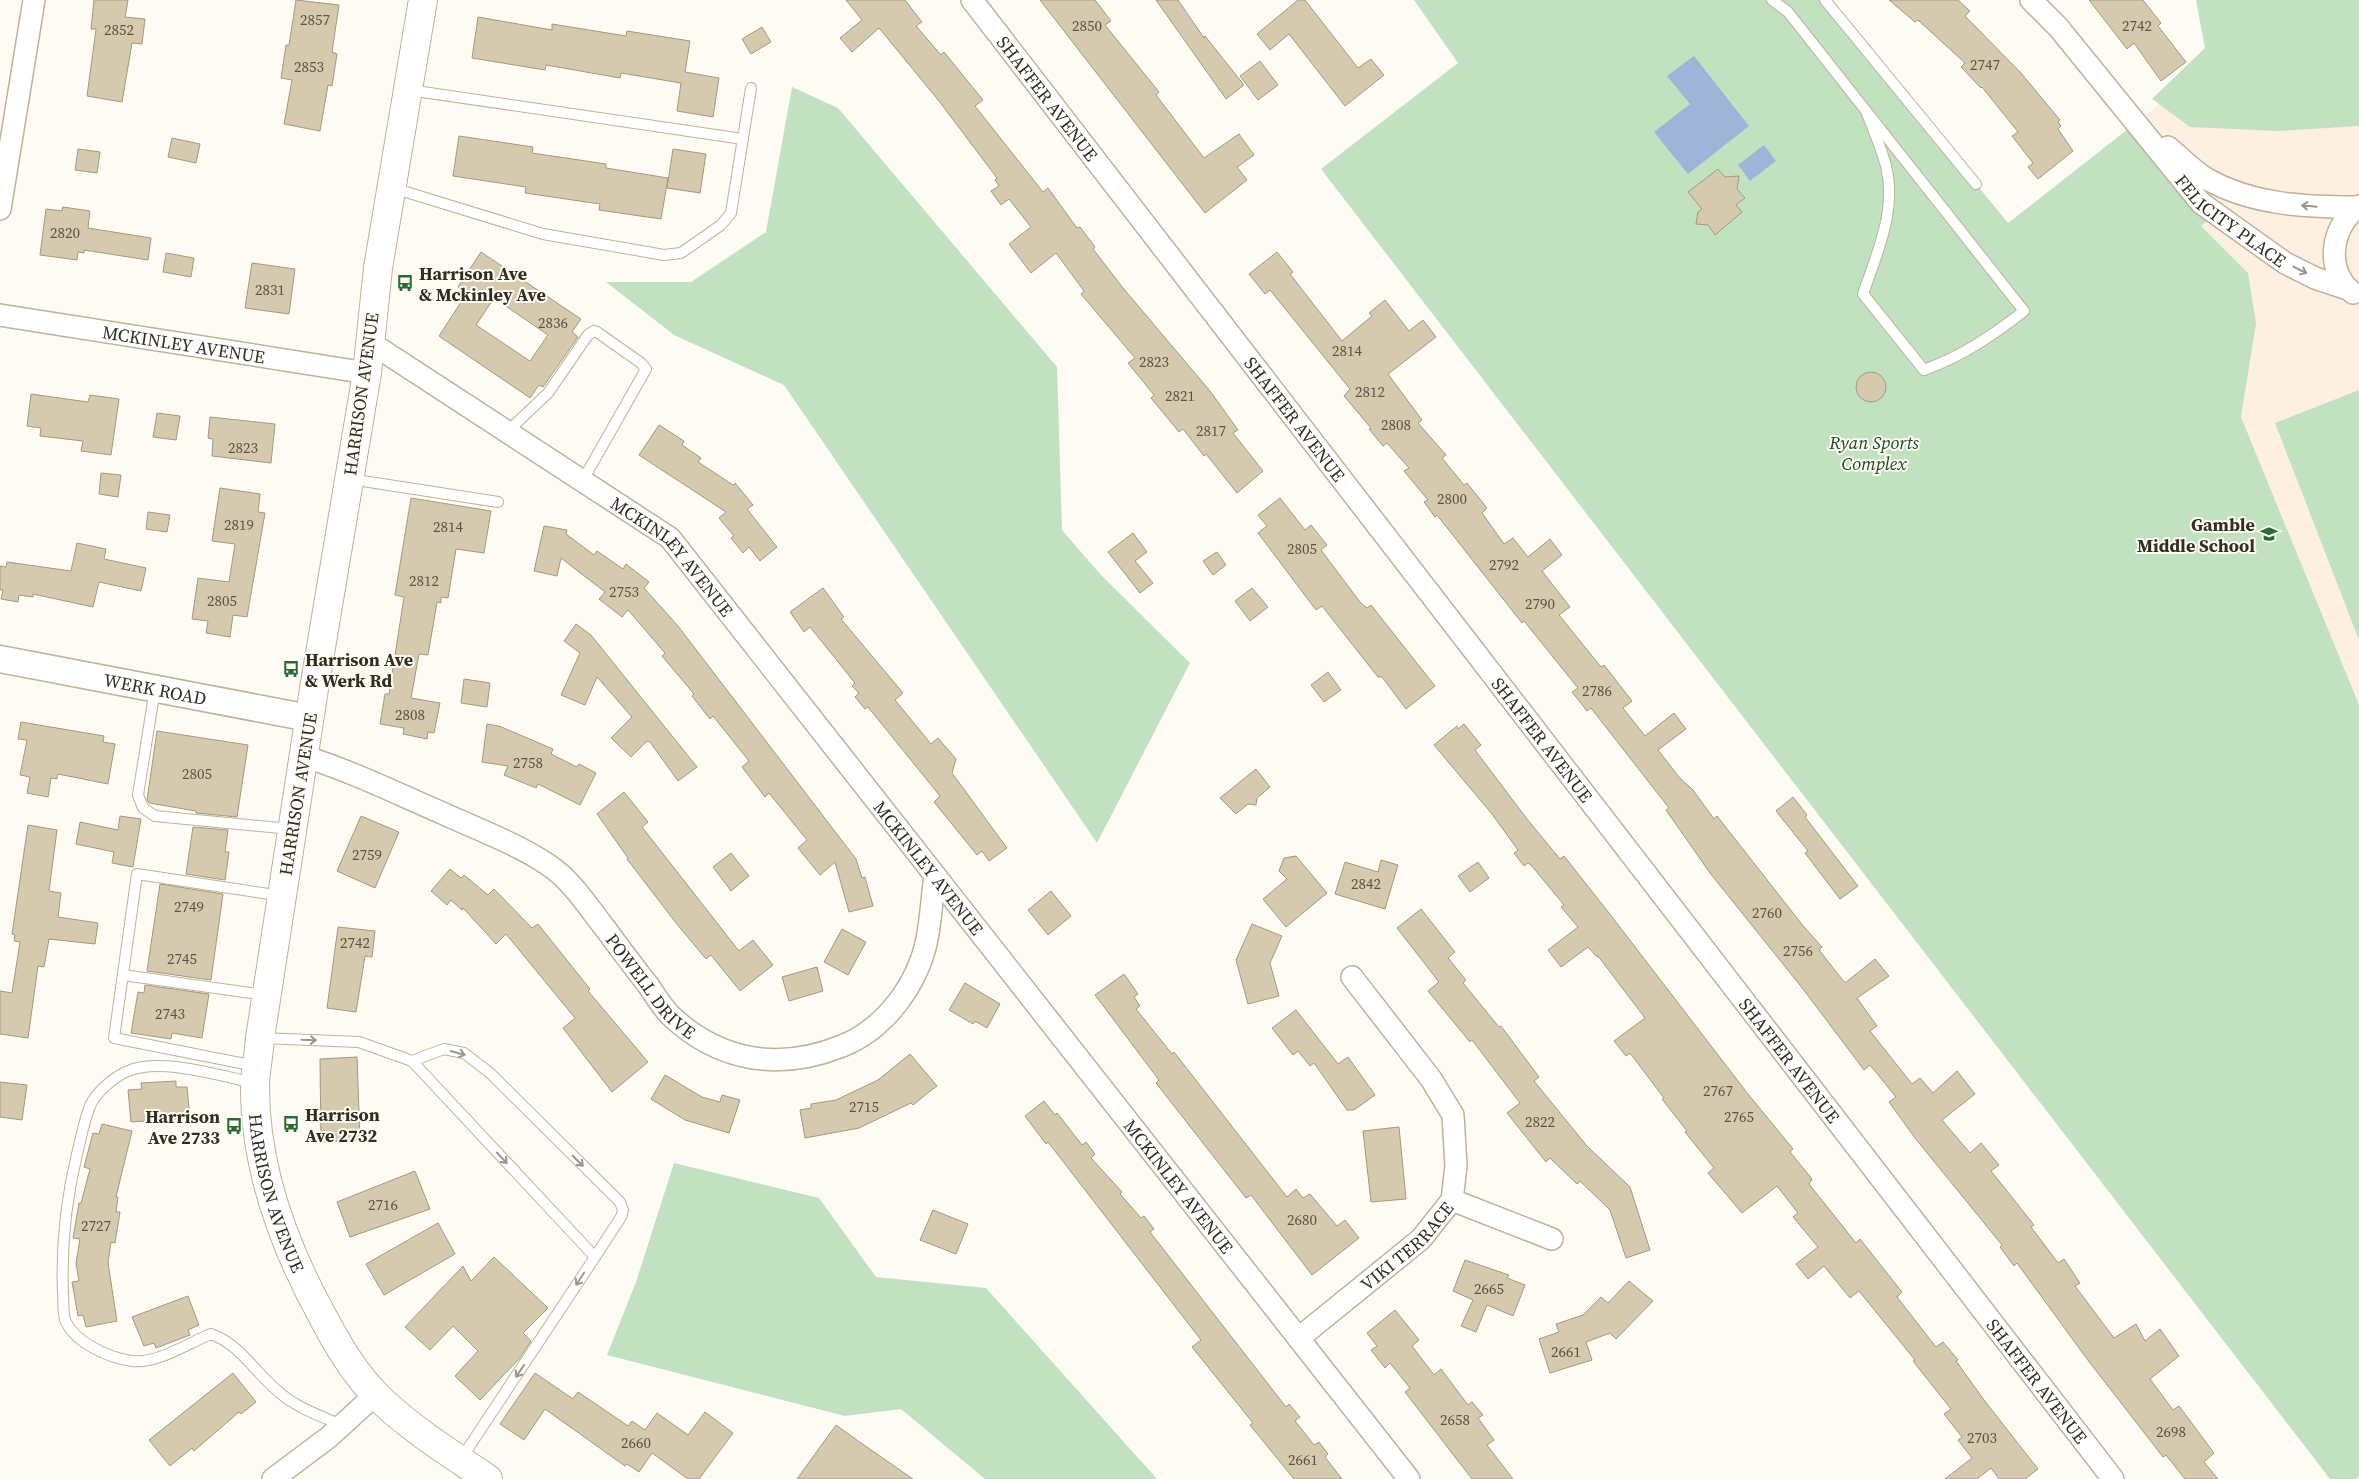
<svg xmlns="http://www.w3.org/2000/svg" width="2359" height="1479" viewBox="0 0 2359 1479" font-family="'Source Serif 4',serif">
	<rect width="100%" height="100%" fill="#fefbf5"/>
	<!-- education -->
	<path fill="#fdefe1" d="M2288,0H2359V1015L2106,307L2137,122Z"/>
	<!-- green -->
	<path fill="#c2e1c1" d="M1414,0H1825L2008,223L2137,122L2216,213L2201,226L2248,273L2256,323L2241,417L2359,705V1477L2356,1479H2330L1321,169L1458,63Z
		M2196,0H2359V126L2278,131L2190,127L2152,99L2205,48Z
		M792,87L838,108L1057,367L1062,530L1101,575L1190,663L1097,843L784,385L674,335L606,282H691L766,232Z
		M2359,390V640L2275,423Z
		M674,1163L819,1198L876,1277L986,1288L1157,1479H985L901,1409L845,1416L607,1355L636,1282Z"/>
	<!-- water -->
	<path fill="#9fb5d8" d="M1694,56L1749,126L1688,174L1654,132L1690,104L1667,76Z
		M1764,145L1776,161L1750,181L1738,165Z"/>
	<!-- building -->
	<path fill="#d6caae" stroke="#a4997d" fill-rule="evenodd" d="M94,0H128L125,17L145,19L142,44L132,43L122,102L87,96L96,29H91Z
		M296,0L339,5L332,52L337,54L332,86L328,85L320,131L284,124L292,80L281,78L286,45H289Z
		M846,0H905L922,22L916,26L941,55L944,52L983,100L975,106L1043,192L1048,188L1077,228L1080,227L1095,247L1093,249L1123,288L1210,391L1238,430L1233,433L1263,471L1237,493L1206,454L1204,456L1183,429L1179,432L1151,398L1154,395L1128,363L1135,358L1081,294L1084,291L1056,253L1031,273L1009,244L1031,227L1009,199L1001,205L991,191L999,186L995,180L997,178L939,101L879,28L852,52L840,38L862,20Z
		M1040,0H1095L1111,21L1105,25L1159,92L1156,95L1204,158L1239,134L1254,155L1237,167L1247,180L1205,213Z
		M1156,0H1178L1204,38L1205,36L1244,85L1226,99Z
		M1298,0H1305L1358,68L1371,59L1384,75L1345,106L1289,34L1270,50L1257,34Z
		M1889,0H1958L1970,11L1965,16L2021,73L2060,120L2058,122L2061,126L2058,129L2073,151L2038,179L2028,167L2033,163L2012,136L2018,132L1982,87L1981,88L1961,67L1965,63L1918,20L1915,22Z
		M2089,0H2143L2161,23L2158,26L2186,62L2161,81L2134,43L2127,49Z
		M478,17L552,30V24L626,36L627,31L690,41L685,72L719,78L713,117L677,111L681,83L621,73L620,78L546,65L545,70L472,58Z
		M762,27L771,42L751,54L742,39Z
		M1260,61L1278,85L1258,100L1240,76Z
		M459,136L533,147L532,153L606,164V168L668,178L661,219L599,210L600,204L525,193L526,187L453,176Z
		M172,138L200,144L196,163L168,157Z
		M78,149L100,152L97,173L75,170Z
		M673,149L706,154L700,193L667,188Z
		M1718,169L1725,177L1739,176L1737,189L1745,198L1736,205L1742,212L1715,235L1708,225L1696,224L1698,212L1702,209L1688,192Z
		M63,207L90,211L88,228L151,238L148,260L84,250V253L78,252L77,260L40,255L46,209L62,211Z
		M481,252L581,319L572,332L578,337L543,387L539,385L530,398L439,336L467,293L458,287ZM494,298L548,335L530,361L476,325Z
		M1277,252L1293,272L1290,274L1342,341L1372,316L1369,313L1385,300L1409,331L1423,320L1436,337L1388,374L1422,420L1418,423L1446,455L1442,458L1464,485L1467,483L1487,508L1482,513L1504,544L1513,538L1528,557L1550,539L1562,555L1542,571L1570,607L1559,615L1601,667L1604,665L1632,701L1623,708L1645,736L1674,713L1686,729L1658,750L1679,777L1693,790L1714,819L1717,816L1804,927L1822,947L1819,950L1845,983L1875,959L1889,976L1857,998L1877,1026L1870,1031L1912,1084L1920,1078L1933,1093L1957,1071L1975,1094L1942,1120L1970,1153L1981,1143L1999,1165L1991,1171L2034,1225L2031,1227L2058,1263L2064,1259L2080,1283L2075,1286L2114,1338L2136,1324L2145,1341L2160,1329L2179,1356L2150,1379L2173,1410L2179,1406L2214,1453L2204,1462L2218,1479H2185L2166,1455L2163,1457L2087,1359L2017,1263L2014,1266L2000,1247L2002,1245L1915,1138L1889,1102L1896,1097L1870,1065L1864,1070L1803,989L1710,873L1666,810L1669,808L1591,708L1587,711L1572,692L1578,688L1524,621L1522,623L1437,515L1435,517L1424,502L1428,500L1404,471L1409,468L1387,443L1383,446L1369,429L1371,428L1344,396L1350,389L1270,290L1265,294L1249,274Z
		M166,253L194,258L191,277L163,272Z
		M252,263L295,269L289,314L245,308Z
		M1856 387a15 15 0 1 1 30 0a15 15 0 1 1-30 0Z
		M31,394L88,402L90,395L119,399L111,455L81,451L83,441L40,436L41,428L27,426Z
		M157,413L180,416L176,440L153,437Z
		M210,417L275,424L271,463L212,456L213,439L208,438Z
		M659,425L684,441L682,445L701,458L698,462L733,485L735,483L753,505L747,509L777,547L760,561L749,547L743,553L731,538L734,536L719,518L726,512L639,455Z
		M101,473L121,475L118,497L99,494Z
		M220,488L260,494L258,512L265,513L247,617L233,615L230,637L206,633L208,621L192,619L198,578L229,582L235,544L212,541Z
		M411,498L491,511L484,553L456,549L448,598L441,597V603L437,602L428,655L419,654L411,698L440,703L434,733L428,732L427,739L403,734L404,728L380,724L385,694H389L404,597L395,595Z
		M1280,498L1305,530L1311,525L1327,545L1321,550L1360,602L1367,608L1371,605L1435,686L1406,709L1382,677H1378L1322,606L1316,610L1258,533L1267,526L1258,515Z
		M148,512L170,515L167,532L146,529Z
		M544,526L567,530L566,534L594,555L597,551L623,569L626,564L649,582L644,588L678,626L856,859L862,878L865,877L873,906L849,912L835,862L820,875L798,848L807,840L769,793L765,797L742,767L749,761L713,716L710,719L692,696L694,694L662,656L665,653L628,610L622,617L599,599L605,592L561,558L557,576L534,571Z
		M1133,533L1147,552L1135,561L1153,583L1140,593L1108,552Z
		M77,543L106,549L104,559L146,568L141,591L99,582L93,607L33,594V597L19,595L18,602L1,599L3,590H0V566L6,567L7,562L71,571Z
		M1217,552L1226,565L1213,575L1203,561Z
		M823,588L844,617L841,619L903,693L895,700L931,744L938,738L956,759L952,773L1007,848L989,861L982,851L977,855L934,802L940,796L868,707L865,709L855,697L859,693L852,686L855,683L810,627L804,632L790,612Z
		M1252,588L1268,607L1250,621L1235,601Z
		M576,624L591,635L697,767L678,781L650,742L647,741L631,757L611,738L632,717L597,677L585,705L561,695L580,653L564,641Z
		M1328,672L1341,690L1324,702L1311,685Z
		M464,679L490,683L487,707L461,703Z
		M21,722L104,736L103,742L115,744L108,784L58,774L57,779L51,778L48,797L27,793L30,777L20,775L27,740L18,739Z
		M487,724L499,726L553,749L551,754L577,767L579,764L596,773L580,805L538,784L536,788L504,775L508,766L482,762Z
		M1464,724L1481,745L1475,750L1527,819L1560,859L1564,856L1609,913L1748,1094L1793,1149L1790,1152L1812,1179L1809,1184L1856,1243L1860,1239L1902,1292L1897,1297L1936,1347L1943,1342L1958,1360L1956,1361L1984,1400L2038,1469L2025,1479H1999L1991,1468L1977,1479H1945L1972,1458L1958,1440L1962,1437L1944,1414L1951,1409L1913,1361L1915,1360L1859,1291L1850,1298L1824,1266L1808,1279L1796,1264L1818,1247L1793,1217L1798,1213L1777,1186L1742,1213L1708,1173L1714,1168L1685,1132L1687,1131L1662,1099L1664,1098L1630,1053L1626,1056L1614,1041L1645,1018L1598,956L1597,957L1588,947L1561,967L1548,950L1578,927L1561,907L1564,905L1531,865L1528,863L1524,866L1514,853L1518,850L1492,814L1434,745L1457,726L1458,729Z
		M157,731L248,745L237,817L196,813V811L149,803L147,800Z
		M1256,769L1270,787L1257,798L1256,805L1248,804L1236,814L1220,798Z
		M624,792L648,822L642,827L739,951L753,940L773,965L740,991L711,955L706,959L676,923L627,859L628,858L597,814Z
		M1793,797L1807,815L1805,817L1858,886L1840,899L1805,853L1808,851L1776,811Z
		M120,816L141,819L133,867L112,863L114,852L76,844L80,822L118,830Z
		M361,816L399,832L375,888L337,871Z
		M28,825L57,830L49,891L61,893L58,917L98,923L95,944L49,939L44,967L38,966L28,1038L0,1034V991L12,993L20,942L14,941L15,935L12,934Z
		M193,827L228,830L225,852H229L225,880L186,874Z
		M731,853L749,876L731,891L713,867Z
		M1296,856L1327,893L1286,927L1263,899L1287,879L1279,871L1284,858Z
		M1381,860L1398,865L1385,909L1335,894L1345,862L1378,872Z
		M1478,862L1489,878L1470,892L1458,876Z
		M450,869L461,878L464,875L488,895L494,889L532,928L538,924L590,989L588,991L648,1062L612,1092L563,1028L575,1018L506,934L496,944L463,908L462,910L451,900L447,905L431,891Z
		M160,884L223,894L211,980L147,971Z
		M1051,891L1071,916L1048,935L1028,910Z
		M1421,909L1455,952L1448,958L1466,980L1463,983L1499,1027L1501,1026L1539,1077L1534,1081L1587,1146L1630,1187L1650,1250L1626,1258L1610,1210L1580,1181L1577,1184L1550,1158L1546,1162L1507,1113L1520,1103L1472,1040L1470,1042L1428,991L1439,982L1397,928Z
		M1252,924L1282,936L1270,963L1279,996L1248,1004L1236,960Z
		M338,927L375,931L372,957L365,956L356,1012L327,1008Z
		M842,929L866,942L848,975L824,962Z
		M817,967L823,991L789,1001L782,977Z
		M1124,974L1138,994L1134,997L1140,1006L1136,1009L1172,1054L1174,1052L1287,1197L1296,1189L1303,1198L1310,1194L1337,1226L1345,1220L1359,1238L1312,1275L1251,1195L1246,1198L1156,1083L1159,1080L1095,995Z
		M965,983L1000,1004L987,1028L975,1021L973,1024L949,1010Z
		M145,985L209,994L202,1038L172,1033L171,1039L131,1033L138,992L144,993Z
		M1296,1010L1338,1064L1348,1057L1375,1095L1354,1110H1347L1314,1063L1310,1066L1298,1051L1293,1055L1272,1028Z
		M910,1054L937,1086L929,1092L913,1105L911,1103L859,1128L805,1138L800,1110L811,1108V1104L836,1100L878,1080Z
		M357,1057L360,1140L321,1142L320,1059Z
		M665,1075L702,1097L720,1102L722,1095L740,1100L729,1133L685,1120L651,1099Z
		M176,1081V1087H187L190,1118L131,1122L128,1090L142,1089L141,1083Z
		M0,1082L27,1085L22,1120L0,1117Z
		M1044,1101L1055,1115L1057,1113L1082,1145L1086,1142L1095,1154L1091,1158L1122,1192L1120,1194L1141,1218L1144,1216L1154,1229L1150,1232L1286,1407L1289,1404L1300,1417L1295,1421L1314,1445L1319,1442L1328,1454L1325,1457L1342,1479H1294L1250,1425L1253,1423L1192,1347L1201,1340L1048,1142L1046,1144L1025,1116Z
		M102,1124L132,1131L116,1197H118L116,1212H120L115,1243L111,1242L108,1263L117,1321L86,1327L83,1315L78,1316L72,1282L79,1281L76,1263L80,1239L73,1238L79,1203H81L90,1169L84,1167L93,1133L99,1134Z
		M1399,1127L1406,1199L1371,1202L1363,1131Z
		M415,1171L430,1209L350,1237L337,1202Z
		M933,1210L968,1224L956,1254L920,1240Z
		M438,1223L455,1254L384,1295L366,1264Z
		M494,1257L548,1308L523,1333L531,1341L519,1359L480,1400L455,1376L478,1351L453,1326L430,1350L405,1327L463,1266L471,1281Z
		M1465,1260L1509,1275L1507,1278L1525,1285L1513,1316L1487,1305L1476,1332L1461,1326L1473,1300L1453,1291Z
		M1629,1281L1653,1301L1616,1339L1610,1333L1586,1342L1592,1360L1550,1373L1539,1339L1559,1332L1556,1324L1583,1315L1601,1297L1608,1303Z
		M188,1296L199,1325L188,1330L190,1335L156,1348L154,1343L144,1346L132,1317Z
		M1395,1310L1419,1340L1412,1346L1434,1375L1441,1369L1468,1405L1472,1402L1483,1415L1478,1418L1494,1440L1487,1445L1513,1479H1472L1405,1392L1410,1388L1390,1363L1385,1368L1371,1350L1377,1346L1367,1333Z
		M233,1373L256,1402L241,1414L239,1412L194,1451L192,1448L170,1466L149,1440Z
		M535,1373L573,1399L578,1392L628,1426L632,1421L645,1430L657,1413L688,1435L705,1412L733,1433L699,1479H688L652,1453L639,1472L627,1464L625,1466L545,1409L524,1440L500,1424Z
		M836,1425L861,1443L913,1479H797Z"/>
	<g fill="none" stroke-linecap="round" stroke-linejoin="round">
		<!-- service casing -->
		<g stroke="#beb397" stroke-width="12">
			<path id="service" d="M1772,0L1788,12L2024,311C1992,336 1962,356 1924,370L1863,294C1877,253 1897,210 1886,166C1881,147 1873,129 1866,111
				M1825,0L1976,184
				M409,90L743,139
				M393,188L543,234L664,255L681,253L721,225L731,213L751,88
				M507,432L548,393L588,335L594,331L597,332L641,363L646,369L583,480
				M350,479L498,502
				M155,689L138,795L143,808L155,816L291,829
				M123,975L265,995
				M261,1038L359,1042L412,1061L595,1257L461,1459
				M412,1061L444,1049L464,1053L490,1073L620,1202L623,1210L621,1217L595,1257
				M256,1066L114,1038L137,874L282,896
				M255,1083C220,1076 161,1057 128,1071C114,1077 96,1092 90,1106C84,1121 81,1138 77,1154C66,1200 61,1245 63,1292C64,1301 62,1315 66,1322C76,1343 109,1358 132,1361C158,1364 188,1343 211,1334C240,1344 256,1374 280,1393C297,1408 321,1416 341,1425"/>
		</g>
		<!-- minor casing -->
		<g stroke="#beb397" stroke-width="24">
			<g id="minor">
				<path id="s1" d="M972,0L2113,1479"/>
				<path id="s2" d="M2031,0L2058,27L2201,203L2285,263L2315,278L2348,289"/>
				<path d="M2168,147C2180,157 2193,171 2207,179C2253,205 2306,207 2357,207"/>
				<path d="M0,209L34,0"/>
				<path d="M2353,293C2324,270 2331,226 2359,206"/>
				<path id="s3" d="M0,315L367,373"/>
				<path id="s4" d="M371,343L670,538L1409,1479"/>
				<path id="s5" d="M303,756C351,771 396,793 442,813C475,828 517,844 547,864C570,879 585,902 601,923C617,944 632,965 648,985C655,995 662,1007 671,1016C720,1062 780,1071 842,1046C885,1029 918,984 927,939C931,919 932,897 935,876"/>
				<path d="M1452,1200L1552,1239"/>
				<path id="s6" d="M1299,1338L1421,1239L1452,1200L1456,1166L1453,1115L1431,1079L1352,977"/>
				<path d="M273,1479L329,1437L375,1395"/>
			</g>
		</g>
		<!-- tertiary casing -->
		<g stroke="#beb397" stroke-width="29">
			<g id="tertiary">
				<path id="s7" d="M0,659L309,718"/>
			</g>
		</g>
		<!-- secondary casing -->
		<g stroke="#beb397" stroke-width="30">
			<g id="secondary">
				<path id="s8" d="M423,0L378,268L367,373L314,689L260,1038C259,1053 256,1068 255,1083C254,1166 283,1245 323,1317C337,1344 354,1373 376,1395C409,1428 450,1453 488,1479"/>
			</g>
		</g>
		<!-- service -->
		<use href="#service" stroke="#fff" stroke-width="10"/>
		<!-- minor -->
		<use href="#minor" stroke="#fff" stroke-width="21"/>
		<!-- tertiary -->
		<use href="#tertiary" stroke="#fff" stroke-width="26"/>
		<!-- secondary -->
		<use href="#secondary" stroke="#fff" stroke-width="28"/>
	</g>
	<!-- one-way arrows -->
	<defs><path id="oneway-shaft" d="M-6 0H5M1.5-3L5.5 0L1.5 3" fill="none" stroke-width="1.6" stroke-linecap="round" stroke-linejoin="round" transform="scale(1.25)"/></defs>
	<g stroke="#989690">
		<use href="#oneway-shaft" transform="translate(2309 206) rotate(-174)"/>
		<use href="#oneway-shaft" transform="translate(2300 270) rotate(26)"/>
		<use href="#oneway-shaft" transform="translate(309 1040) rotate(2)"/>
		<use href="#oneway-shaft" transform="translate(458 1053) rotate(16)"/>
		<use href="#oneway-shaft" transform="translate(502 1158) rotate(47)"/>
		<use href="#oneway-shaft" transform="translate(578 1161) rotate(45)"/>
		<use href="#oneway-shaft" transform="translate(580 1279) rotate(123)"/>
		<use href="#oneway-shaft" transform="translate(520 1371) rotate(124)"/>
	</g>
	<!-- icons -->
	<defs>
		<g id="bus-bare" transform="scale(1.35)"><path d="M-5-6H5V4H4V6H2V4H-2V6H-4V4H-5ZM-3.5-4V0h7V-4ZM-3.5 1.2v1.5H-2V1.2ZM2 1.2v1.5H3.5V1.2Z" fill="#2a6b35" stroke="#fefbf5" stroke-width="2.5" paint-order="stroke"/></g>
		<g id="school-bare" transform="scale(1.35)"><path d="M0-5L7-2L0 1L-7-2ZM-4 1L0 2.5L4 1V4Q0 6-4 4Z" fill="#2a6b35" stroke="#fefbf5" stroke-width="2.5" paint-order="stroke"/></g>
	</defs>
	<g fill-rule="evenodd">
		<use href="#bus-bare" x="405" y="283"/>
		<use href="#school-bare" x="2269" y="534"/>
		<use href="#bus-bare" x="291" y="669"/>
		<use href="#bus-bare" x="291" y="1124"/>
		<use href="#bus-bare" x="234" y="1126"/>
	</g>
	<g text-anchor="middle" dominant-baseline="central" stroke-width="4" stroke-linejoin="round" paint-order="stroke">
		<!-- number labels -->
		<g font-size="15" fill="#5b5545">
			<text x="315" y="19">2857</text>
			<text x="1087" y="25">2850</text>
			<text x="2137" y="25">2742</text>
			<text x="119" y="29">2852</text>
			<text x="1985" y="64">2747</text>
			<text x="309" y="66">2853</text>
			<text x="65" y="232">2820</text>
			<text x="270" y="289">2831</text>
			<text x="553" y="322">2836</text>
			<text x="1347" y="350">2814</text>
			<text x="1154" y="361">2823</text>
			<text x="1370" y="391">2812</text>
			<text x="1180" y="395">2821</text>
			<text x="1396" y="424">2808</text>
			<text x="1211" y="430">2817</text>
			<text x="243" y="447">2823</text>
			<text x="1452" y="498">2800</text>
			<text x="239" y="524">2819</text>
			<text x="448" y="526">2814</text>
			<text x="1302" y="548">2805</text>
			<text x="1504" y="564">2792</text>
			<text x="424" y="580">2812</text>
			<text x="624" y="591">2753</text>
			<text x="222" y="600">2805</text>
			<text x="1540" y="603">2790</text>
			<text x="1597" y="690">2786</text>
			<text x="410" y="714">2808</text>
			<text x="528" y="762">2758</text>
			<text x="197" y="773">2805</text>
			<text x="367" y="854">2759</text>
			<text x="1366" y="883">2842</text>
			<text x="189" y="906">2749</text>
			<text x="1767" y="912">2760</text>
			<text x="355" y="942">2742</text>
			<text x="1798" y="950">2756</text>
			<text x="182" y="958">2745</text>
			<text x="170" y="1013">2743</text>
			<text x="1718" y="1090">2767</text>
			<text x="864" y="1106">2715</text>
			<text x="1739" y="1116">2765</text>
			<text x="1540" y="1121">2822</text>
			<text x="383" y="1204">2716</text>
			<text x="1302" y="1219">2680</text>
			<text x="96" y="1225">2727</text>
			<text x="1489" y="1288">2665</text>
			<text x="1566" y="1351">2661</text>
			<text x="1455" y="1419">2658</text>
			<text x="2171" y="1431">2698</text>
			<text x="1982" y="1437">2703</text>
			<text x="636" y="1442">2660</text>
			<text x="1303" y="1459">2661</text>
		</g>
		<!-- street labels -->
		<g font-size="18" fill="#322e22" stroke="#fefbf5">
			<text stroke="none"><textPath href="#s1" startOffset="124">SHAFFER AVENUE</textPath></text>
			<text stroke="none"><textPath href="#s2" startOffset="299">FELICITY PLACE</textPath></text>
			<text stroke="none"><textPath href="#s3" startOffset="186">MCKINLEY AVENUE</textPath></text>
			<text transform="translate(361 394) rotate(-82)">HARRISON AVENUE</text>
			<text stroke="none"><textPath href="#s1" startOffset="529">SHAFFER AVENUE</textPath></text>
			<text stroke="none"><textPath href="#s4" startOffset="371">MCKINLEY AVENUE</textPath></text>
			<text stroke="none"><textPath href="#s7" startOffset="158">WERK ROAD</textPath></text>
			<text stroke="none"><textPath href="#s1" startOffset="934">SHAFFER AVENUE</textPath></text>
			<text transform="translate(298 794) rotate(-81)">HARRISON AVENUE</text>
			<text stroke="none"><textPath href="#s4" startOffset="776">MCKINLEY AVENUE</textPath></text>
			<text stroke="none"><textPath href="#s5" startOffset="428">POWELL DRIVE</textPath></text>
			<text stroke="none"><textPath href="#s1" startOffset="1339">SHAFFER AVENUE</textPath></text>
			<text stroke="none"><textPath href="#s4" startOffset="1181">MCKINLEY AVENUE</textPath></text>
			<text stroke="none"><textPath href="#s8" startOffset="1209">HARRISON AVENUE</textPath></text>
			<text stroke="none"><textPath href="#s6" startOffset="142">VIKI TERRACE</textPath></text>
			<text stroke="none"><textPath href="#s1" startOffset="1744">SHAFFER AVENUE</textPath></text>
		</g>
		<!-- poi labels -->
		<g font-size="18" font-weight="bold" fill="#322e22" stroke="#fefbf5" text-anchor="start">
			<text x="419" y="273">Harrison Ave<tspan x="419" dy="21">&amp; Mckinley Ave</tspan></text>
			<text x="2255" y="524" text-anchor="end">Gamble<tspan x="2255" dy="21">Middle School</tspan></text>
			<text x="305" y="659">Harrison Ave<tspan x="305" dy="21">&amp; Werk Rd</tspan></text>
			<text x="305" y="1114">Harrison<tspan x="305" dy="21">Ave 2732</tspan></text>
			<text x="220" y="1116" text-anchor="end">Harrison<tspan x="220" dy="21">Ave 2733</tspan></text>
		</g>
		<!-- park labels -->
		<g font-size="18" font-style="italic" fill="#1d491f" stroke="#fefbf5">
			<text x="1874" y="442">Ryan Sports<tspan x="1874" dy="21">Complex</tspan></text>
		</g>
	</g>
</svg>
